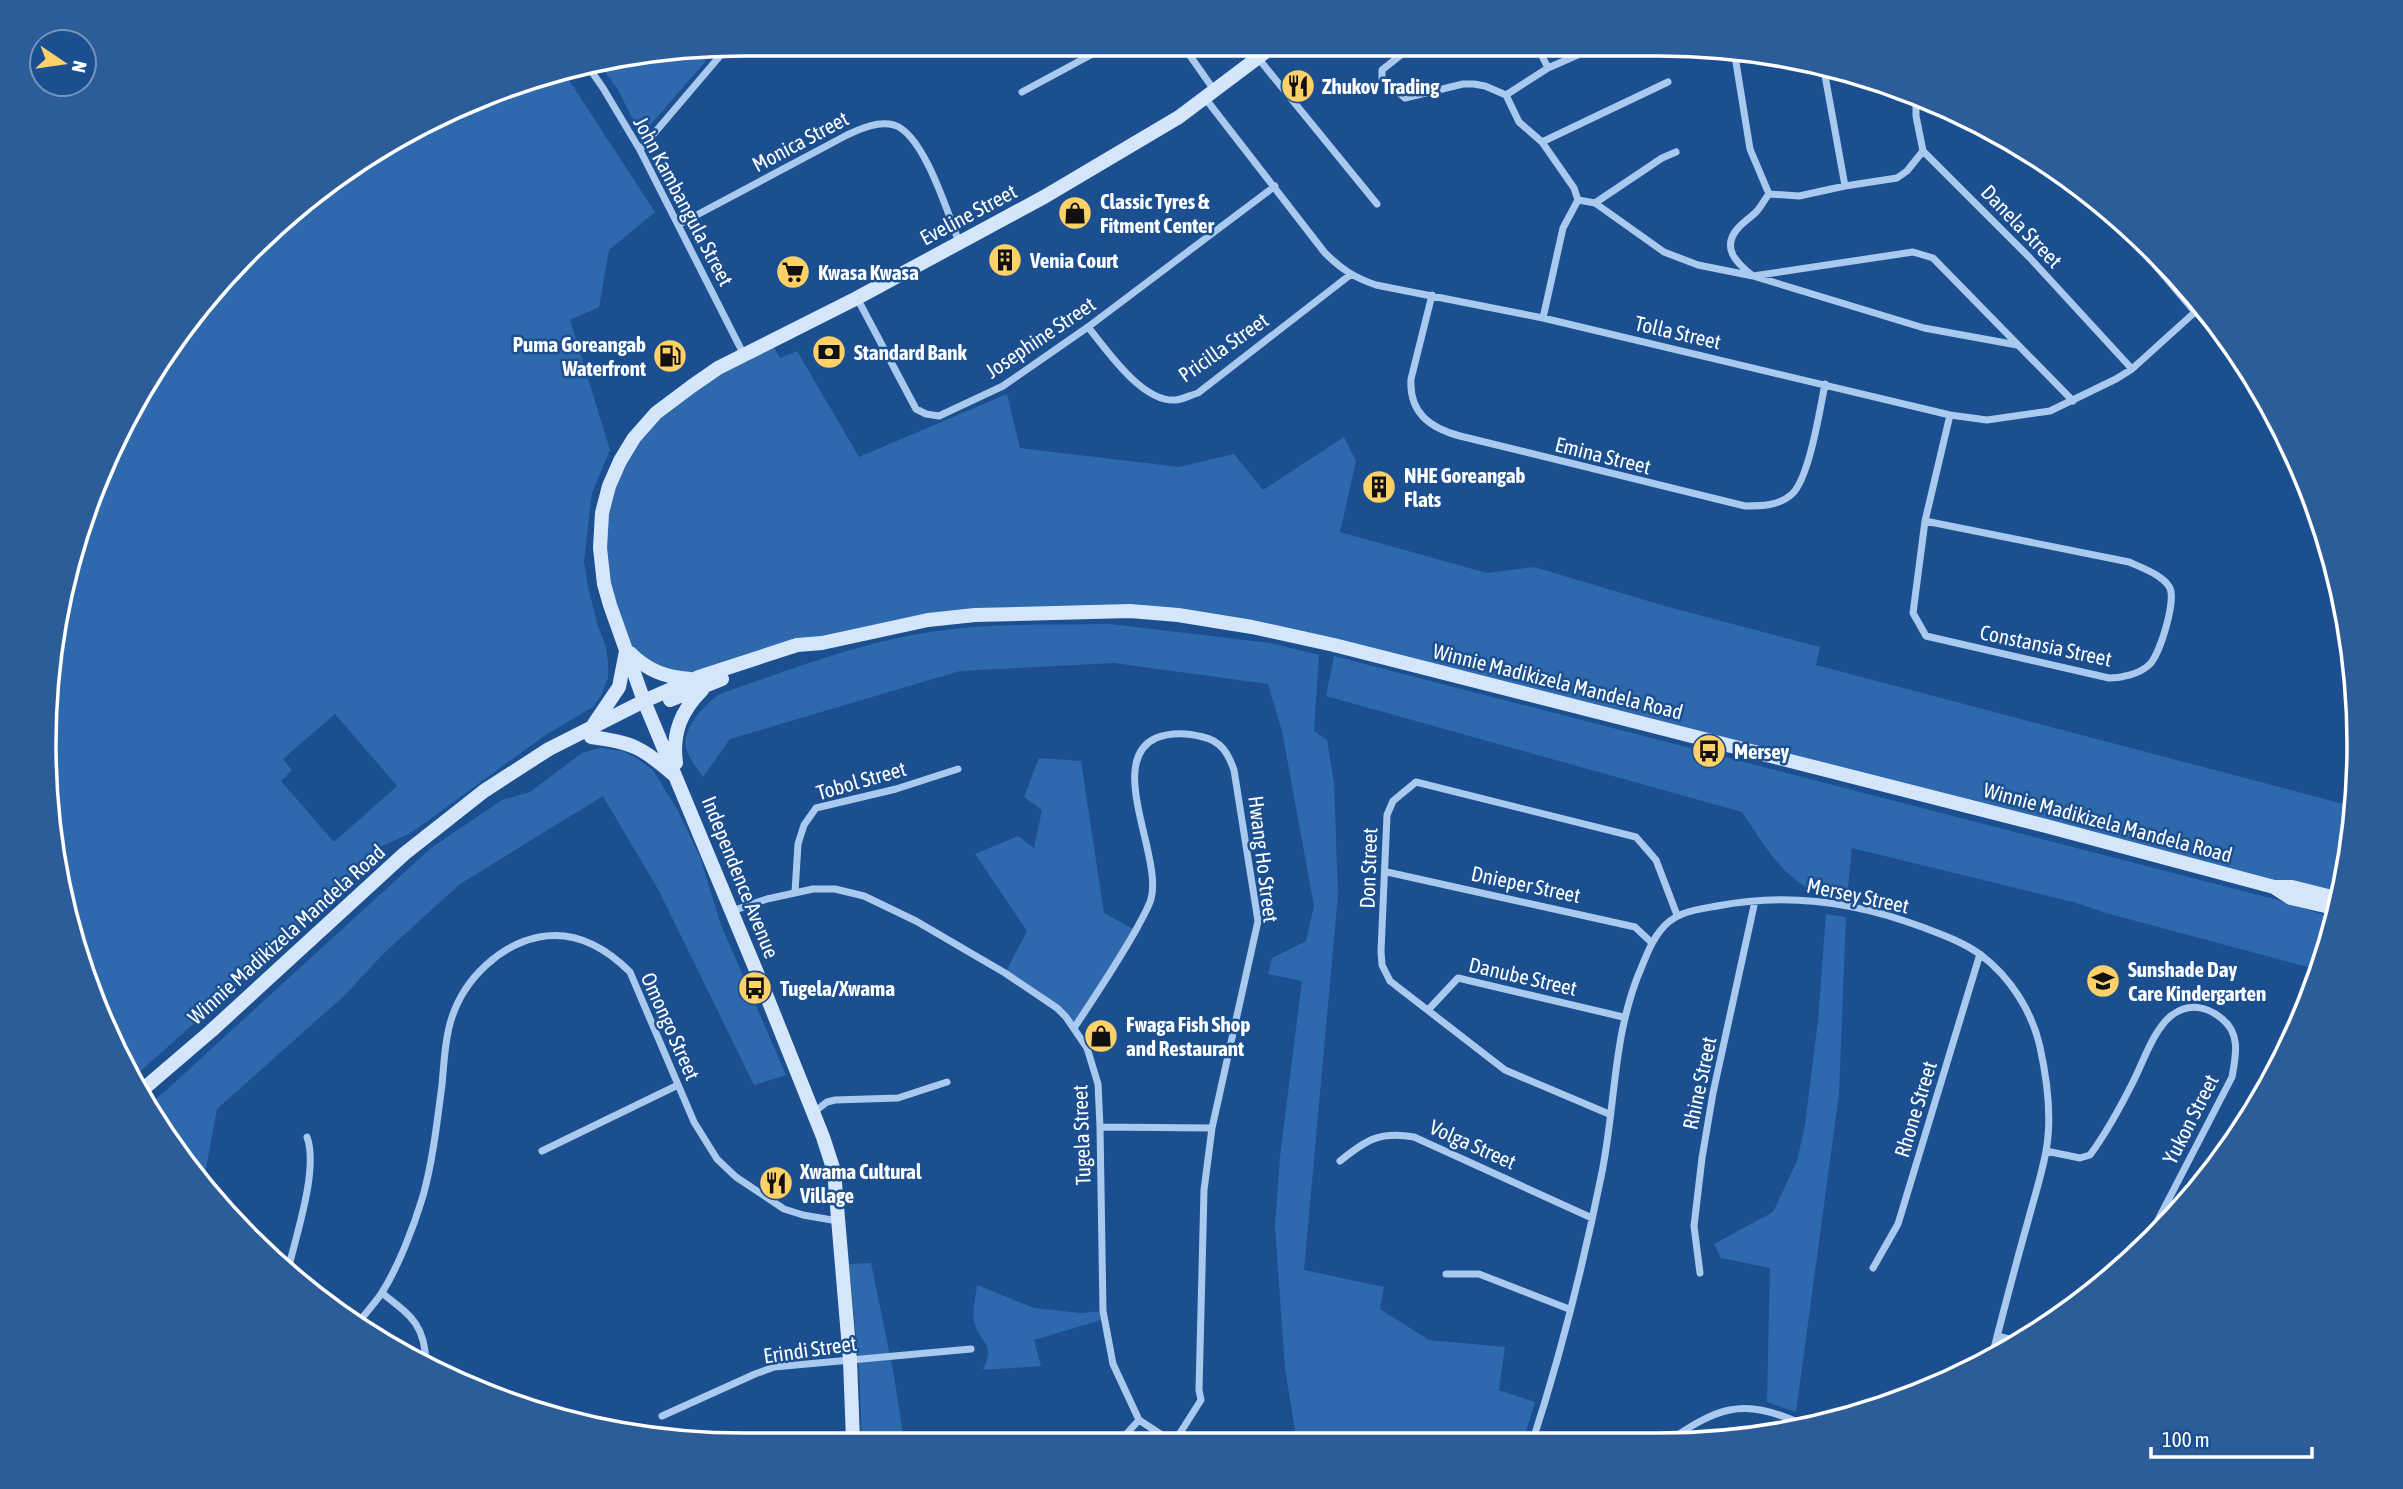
<svg xmlns="http://www.w3.org/2000/svg" width="2403" height="1489" viewBox="0 0 2403 1489" font-family="'Asap Condensed',sans-serif">
	<rect width="100%" height="100%" fill="#1b4f8f"/>
	<!-- green -->
	<path fill="#2e69ad" fill-rule="evenodd" d="M653,50H706L705,62L645,131L638,130L617,88L598,63Z
		M563,71L655,212L609,250L599,307L570,320L610,450L592,493L584,561L588,587L598,626L606,647L608,662V678L601,696L593,707L544,736L411,833L380,847L365,867L316,904L300,929L134,1077L81,969L50,836L44,744L57,608L81,520L162,355L249,249L318,188L434,116L520,81ZM335,714L397,786L334,842L281,781L292,770L283,759Z
		M771,342L780,358L797,351L859,457L1007,394L1020,448L1179,467L1234,454L1263,490L1344,437L1356,461L1340,532L1487,573L1534,567L1665,606L1820,647L1816,665L2355,807L2340,899L1334,645L1130,611L889,627L699,677L643,666L618,625L604,584L609,486L656,413Z
		M1110,624L1270,643L1319,655L1314,731L1327,740L1334,783L1338,895L1304,1270L1384,1287L1380,1309L1429,1340L1505,1347L1499,1390L1535,1402L1523,1441L1476,1438L1473,1443L1297,1442L1285,1369L1275,1226L1280,1157L1302,981L1268,974L1272,958L1306,941L1314,906L1282,731L1268,684L1114,663L960,671L730,739L703,777C697,768 689,759 686,748C681,729 706,703 720,694C792,669 868,639 945,630C999,623 1055,625 1110,624Z
		M1334,656L2278,900L2336,919L2335,925L2319,970L2106,913L2073,902L1852,848L1847,898C1836,896 1821,894 1810,889C1779,873 1761,840 1742,812L1326,696Z
		M600,748L622,751L636,758L653,770L678,811L700,857L721,925L786,1075L754,1085L659,891L603,796L460,884L384,953L345,995L217,1109L203,1184L162,1134L148,1105L162,1094L431,848L502,800L530,792L582,753Z
		M1039,758L1081,761L1104,913L1135,930L1074,1028L1066,1017L1005,973L1027,931L975,854L1018,836L1034,848L1042,810L1024,797Z
		M1826,914L1846,917L1839,1094L1796,1412L1767,1402L1770,1268L1721,1258L1714,1244L1773,1212L1797,1161L1805,1125L1818,1021Z
		M871,1263L893,1370L904,1440H862L859,1367L849,1264Z
		M977,1285L1034,1308L1080,1313L1103,1311L1104,1319L1034,1340L1041,1366L983,1370C995,1341 983,1347 975,1325C971,1315 976,1296 977,1285Z"/>
	<g fill="none" stroke-linecap="round" stroke-linejoin="round">
		<!-- street -->
		<path stroke="#a9c9ee" stroke-width="7" d="M1186,50L1214,90
			M1407,50L1382,70V78L1405,98L1463,84H1474L1485,86L1506,95L1519,122L1542,142L1574,188L1578,200L1563,228L1543,318
			M1539,50L1548,68
			M1734,50L1750,149L1769,194L1799,196L1845,186L1897,178L1907,171L1923,151
			M1258,58L1377,204
			M587,65L603,88L640,150L744,355
			M1824,70L1845,186
			M1022,92L1100,50
			M1916,94V116L1923,151L2030,258L2132,369
			M1506,95L1548,68L1589,50
			M1205,98L1325,253C1341,269 1355,278 1376,285L1543,318L1950,415L1987,420L2050,411L2116,379L2132,369L2195,312
			M1542,142L1668,82
			M640,150L725,50
			M1769,194C1764,200 1761,207 1756,212C1751,217 1745,221 1739,227C1720,247 1736,263 1753,276L1913,252L1933,258L2073,401
			M1578,200L1595,203L1664,252L1698,265L1753,276L1924,328L2017,345
			M1595,203L1662,158L1676,152
			M2111,213L2195,312L2226,340
			M678,225L847,135C862,128 878,121 894,125C924,134 948,214 959,242
			M1432,295L1411,379C1409,413 1430,428 1460,436L1745,506C1761,506 1779,506 1792,494C1809,479 1820,409 1825,384
			M857,298L916,409L926,414L939,416L1003,386L1088,327L1275,186
			M1088,327C1107,350 1142,403 1176,400C1183,399 1191,395 1198,393L1350,275
			M1925,521L2129,562C2142,568 2163,575 2170,588C2176,601 2160,655 2149,665C2139,674 2122,678 2109,678L1926,636L1913,613Z
			M1925,521L1950,415
			M1387,872L1635,927L1652,943
			M795,892L798,844L804,825L816,808L896,789L958,769
			M732,911L767,899L813,889H835L864,896L916,921L1005,973L1057,1008L1066,1017L1087,1048L1098,1084L1100,1127L1103,1311L1113,1364L1139,1420L1171,1441
			M1428,1010L1458,978L1623,1017
			M1074,1028C1096,995 1118,962 1137,928C1142,918 1148,909 1151,899C1163,857 1105,761 1156,738C1171,732 1188,733 1203,737C1221,741 1228,753 1234,770L1258,921L1212,1128L1204,1190L1199,1390L1201,1400L1175,1441
			M814,1112L827,1102L835,1100L898,1098L947,1082
			M1609,1114L1505,1070L1390,981L1382,965L1381,951L1387,815L1393,801L1416,782L1636,837L1656,860L1677,915
			M1100,1127L1212,1128
			M542,1151L678,1085
			M2046,1151L2080,1158L2090,1155C2107,1132 2121,1106 2134,1080C2144,1060 2154,1029 2172,1015C2189,1003 2206,1006 2221,1018C2241,1033 2236,1055 2232,1077L2145,1245
			M1340,1161C1366,1140 1379,1131 1414,1137L1592,1218
			M1873,1268L1898,1224L1980,954
			M1700,1273L1694,1226L1702,1158L1713,1093L1755,901
			M287,1274C295,1238 319,1170 307,1137
			M1446,1274H1479L1569,1309
			M382,1293C410,1315 425,1324 426,1363
			M358,1323C365,1314 374,1304 381,1294C398,1268 414,1226 423,1196C433,1160 437,1122 442,1085C444,1063 445,1038 452,1017C465,978 500,945 539,937C575,930 606,948 630,972L694,1122L717,1159L736,1177L784,1209L803,1215L838,1221
			M1997,1336L2022,1342
			M662,1416L755,1374L774,1367L971,1349
			M1120,1441L1139,1420
			M1532,1443C1560,1357 1583,1266 1601,1177C1616,1107 1612,1034 1642,966C1647,954 1651,942 1660,931C1674,912 1694,910 1717,906C1787,892 1856,902 1922,927C1943,935 1963,942 1981,955C2010,977 2032,1011 2040,1047C2047,1079 2052,1119 2046,1151C2042,1174 2034,1198 2028,1221C2015,1267 2003,1313 1991,1360
			M1664,1444C1717,1408 1740,1396 1802,1424"/>
		<!-- secondary -->
		<path stroke="#d6e6fa" stroke-width="14" d="M630,653C648,671 665,677 690,679
			M670,700L722,679
			M594,724L619,687L626,651
			M591,737C632,742 643,748 674,775
			M676,763C672,733 681,711 702,690
			M2275,887H2292L2340,899
			M141,1091L211,1031L404,854L484,791L549,749L644,701L699,677L797,645L822,643L928,620L975,615L1130,611L1178,615L1252,627L1334,645L2046,826L2274,887L2291,898L2338,909
			M853,1440L850,1360L834,1171L823,1137L765,992L644,701L610,605L604,584L600,548L602,513L609,486L620,461L634,438L656,413L692,386L718,368L857,298L1044,197L1179,117L1268,50"/>
	</g>
	<!-- icons -->
	<defs>
		<g id="restaurant-disc" transform="scale(1.75)"><circle r="9.5" fill="#ffd166" stroke="#1b4f8f"/><path d="M-5-6h1v4h1v-4h1v4h1v-4h1v5L-1.5 .5V6h-2V.5L-5-1ZM5-6V6H3V1.5H1.5Q1.5-4 5-6Z" fill="#111"/></g>
		<g id="shop-disc" transform="scale(1.75)"><circle r="9.5" fill="#ffd166" stroke="#1b4f8f"/><path d="M-5-2.5h2.3a2.7 3.5 0 0 1 5.4 0H5L5.5 6h-11ZM-1.5-2.5h3a1.5 2.3 0 0 0-3 0Z" fill="#111"/></g>
		<g id="building-disc" transform="scale(1.75)"><circle r="9.5" fill="#ffd166" stroke="#1b4f8f"/><path d="M-4-6H4V6H1V3H-1V6H-4ZM-2.5-4.3h1.7v1.8h-1.7ZM.8-4.3h1.7v1.8H.8ZM-2.5-1h1.7V.8h-1.7ZM.8-1h1.7V.8H.8Z" fill="#111"/></g>
		<g id="supermarket-disc" transform="scale(1.75)"><circle r="9.5" fill="#ffd166" stroke="#1b4f8f"/><path d="M-6-5.5h2.5l.6 2H6L4.5 2H-2.5L-4.4-4H-6ZM-1.5 3.2a1.3 1.3 0 1 0 .1 0ZM3 3.2a1.3 1.3 0 1 0 .1 0Z" fill="#111"/></g>
		<g id="bank-disc" transform="scale(1.75)"><circle r="9.5" fill="#ffd166" stroke="#1b4f8f"/><path d="M-6-4H6V4H-6ZM0-2.3a2.3 2.3 0 1 0 0 4.6a2.3 2.3 0 1 0 0-4.6Z" fill="#111"/></g>
		<g id="fuel-disc" transform="scale(1.75)"><circle r="9.5" fill="#ffd166" stroke="#1b4f8f"/><path d="M-5.5-6h7V0h2V4h1.3V-2.5L3-4.5l.8-.8L6-3V5H2.5V1h-1V6h-7ZM-4.2-4.7v3.2H.2V-4.7Z" fill="#111"/></g>
		<g id="bus-disc" transform="scale(1.75)"><circle r="9.5" fill="#ffd166" stroke="#1b4f8f"/><path d="M-5-6H5V4H4V6H2V4H-2V6H-4V4H-5ZM-3.5-4V0h7V-4ZM-3.5 1.2v1.5H-2V1.2ZM2 1.2v1.5H3.5V1.2Z" fill="#111"/></g>
		<g id="school-disc" transform="scale(1.75)"><circle r="9.5" fill="#ffd166" stroke="#1b4f8f"/><path d="M0-5L7-2L0 1L-7-2ZM-4 1L0 2.5L4 1V4Q0 6-4 4Z" fill="#111"/></g>
	</defs>
	<g fill-rule="evenodd">
		<use href="#restaurant-disc" x="1298" y="86"/>
		<use href="#shop-disc" x="1075" y="213"/>
		<use href="#building-disc" x="1005" y="260"/>
		<use href="#supermarket-disc" x="793" y="272"/>
		<use href="#bank-disc" x="829" y="352"/>
		<use href="#fuel-disc" x="670" y="356"/>
		<use href="#building-disc" x="1379" y="487"/>
		<use href="#bus-disc" x="1709" y="751"/>
		<use href="#school-disc" x="2103" y="981"/>
		<use href="#bus-disc" x="755" y="988"/>
		<use href="#shop-disc" x="1101" y="1036"/>
		<use href="#restaurant-disc" x="776" y="1183"/>
	</g>
	<g text-anchor="middle" dominant-baseline="central" stroke-width="5" stroke-linejoin="round" paint-order="stroke">
		<!-- poi labels -->
		<g font-size="21" font-weight="bold" fill="#fff" stroke="#1b4f8f" text-anchor="start">
			<text x="1322" y="86">Zhukov Trading</text>
			<text x="1100" y="201">Classic Tyres &amp;<tspan x="1100" dy="24">Fitment Center</tspan></text>
			<text x="1030" y="260">Venia Court</text>
			<text x="818" y="272">Kwasa Kwasa</text>
			<text x="646" y="344" text-anchor="end">Puma Goreangab<tspan x="646" dy="24">Waterfront</tspan></text>
			<text x="854" y="352">Standard Bank</text>
			<text x="1404" y="475">NHE Goreangab<tspan x="1404" dy="24">Flats</tspan></text>
			<text x="1734" y="751">Mersey</text>
			<text x="2128" y="969">Sunshade Day<tspan x="2128" dy="24">Care Kindergarten</tspan></text>
			<text x="780" y="988">Tugela/Xwama</text>
			<text x="1126" y="1024">Fwaga Fish Shop<tspan x="1126" dy="24">and Restaurant</tspan></text>
			<text x="800" y="1171">Xwama Cultural<tspan x="800" dy="24">Village</tspan></text>
		</g>
		<!-- street labels -->
		<g font-size="21" fill="#fff" stroke="#1b4f8f">
			<text transform="translate(800 141) rotate(-28)">Monica Street</text>
			<text transform="translate(684 201) rotate(62)">John Kambangula Street</text>
			<text transform="translate(968 214) rotate(-28)">Eveline Street</text>
			<text transform="translate(2022 226) rotate(46)">Danela Street</text>
			<text transform="translate(1678 332) rotate(13)">Tolla Street</text>
			<text transform="translate(1040 337) rotate(-34)">Josephine Street</text>
			<text transform="translate(1223 347) rotate(-35)">Pricilla Street</text>
			<text transform="translate(1603 455) rotate(14)">Emina Street</text>
			<text transform="translate(2046 645) rotate(12)">Constansia Street</text>
			<text transform="translate(1558 681) rotate(14)">Winnie Madikizela Mandela Road</text>
			<text transform="translate(861 780) rotate(-16)">Tobol Street</text>
			<text transform="translate(2108 822) rotate(15)">Winnie Madikizela Mandela Road</text>
			<text transform="translate(1264 859) rotate(83)">Hwang Ho Street</text>
			<text transform="translate(1368 868) rotate(-88)">Don Street</text>
			<text transform="translate(741 877) rotate(68)">Independence Avenue</text>
			<text transform="translate(1526 884) rotate(12)">Dnieper Street</text>
			<text transform="translate(1858 895) rotate(12)">Mersey Street</text>
			<text transform="translate(286 934) rotate(-42)">Winnie Madikizela Mandela Road</text>
			<text transform="translate(1523 976) rotate(13)">Danube Street</text>
			<text transform="translate(671 1026) rotate(66)">Omongo Street</text>
			<text transform="translate(1699 1083) rotate(-78)">Rhine Street</text>
			<text transform="translate(1915 1109) rotate(-73)">Rhone Street</text>
			<text transform="translate(2190 1119) rotate(-63)">Yukon Street</text>
			<text transform="translate(1081 1135) rotate(-92)">Tugela Street</text>
			<text transform="translate(1473 1144) rotate(24)">Volga Street</text>
			<text transform="translate(810 1349) rotate(-8)">Erindi Street</text>
		</g>
	</g>
	<!-- crop -->
	<path d="M0 0H2403V1489H0ZM744 56H1659A688 688 0 0 1 2347 744V745A688 688 0 0 1 1659 1433H744A688 688 0 0 1 56 745V744A688 688 0 0 1 744 56Z" fill="#2d5d98" fill-rule="evenodd"/>
	<path fill="none" stroke="#fff" stroke-width="3.5" d="M744 56H1659A688 688 0 0 1 2347 744V745A688 688 0 0 1 1659 1433H744A688 688 0 0 1 56 745V744A688 688 0 0 1 744 56Z"/>
	<!-- north arrow -->
	<g transform="translate(63 63) rotate(103)"><circle r="33" fill="#1b4f8f" stroke="#7695bc" stroke-width="2"/>
	<path d="M0-5L12 26L0 18L-12 26Z" fill="#ffd166"/>
	<text y="-10" font-size="19" font-weight="bold" text-anchor="middle" fill="#ffffff">N</text>
	</g>
	<!-- scale -->
	<path d="M2151 1447v10h161v-10" fill="none" stroke="#ffffff" stroke-width="3.5"/>
	<text x="2162" y="1447" font-size="21" fill="#ffffff" stroke="#1b4f8f" stroke-width="5" paint-order="stroke">100 m</text>
</svg>
